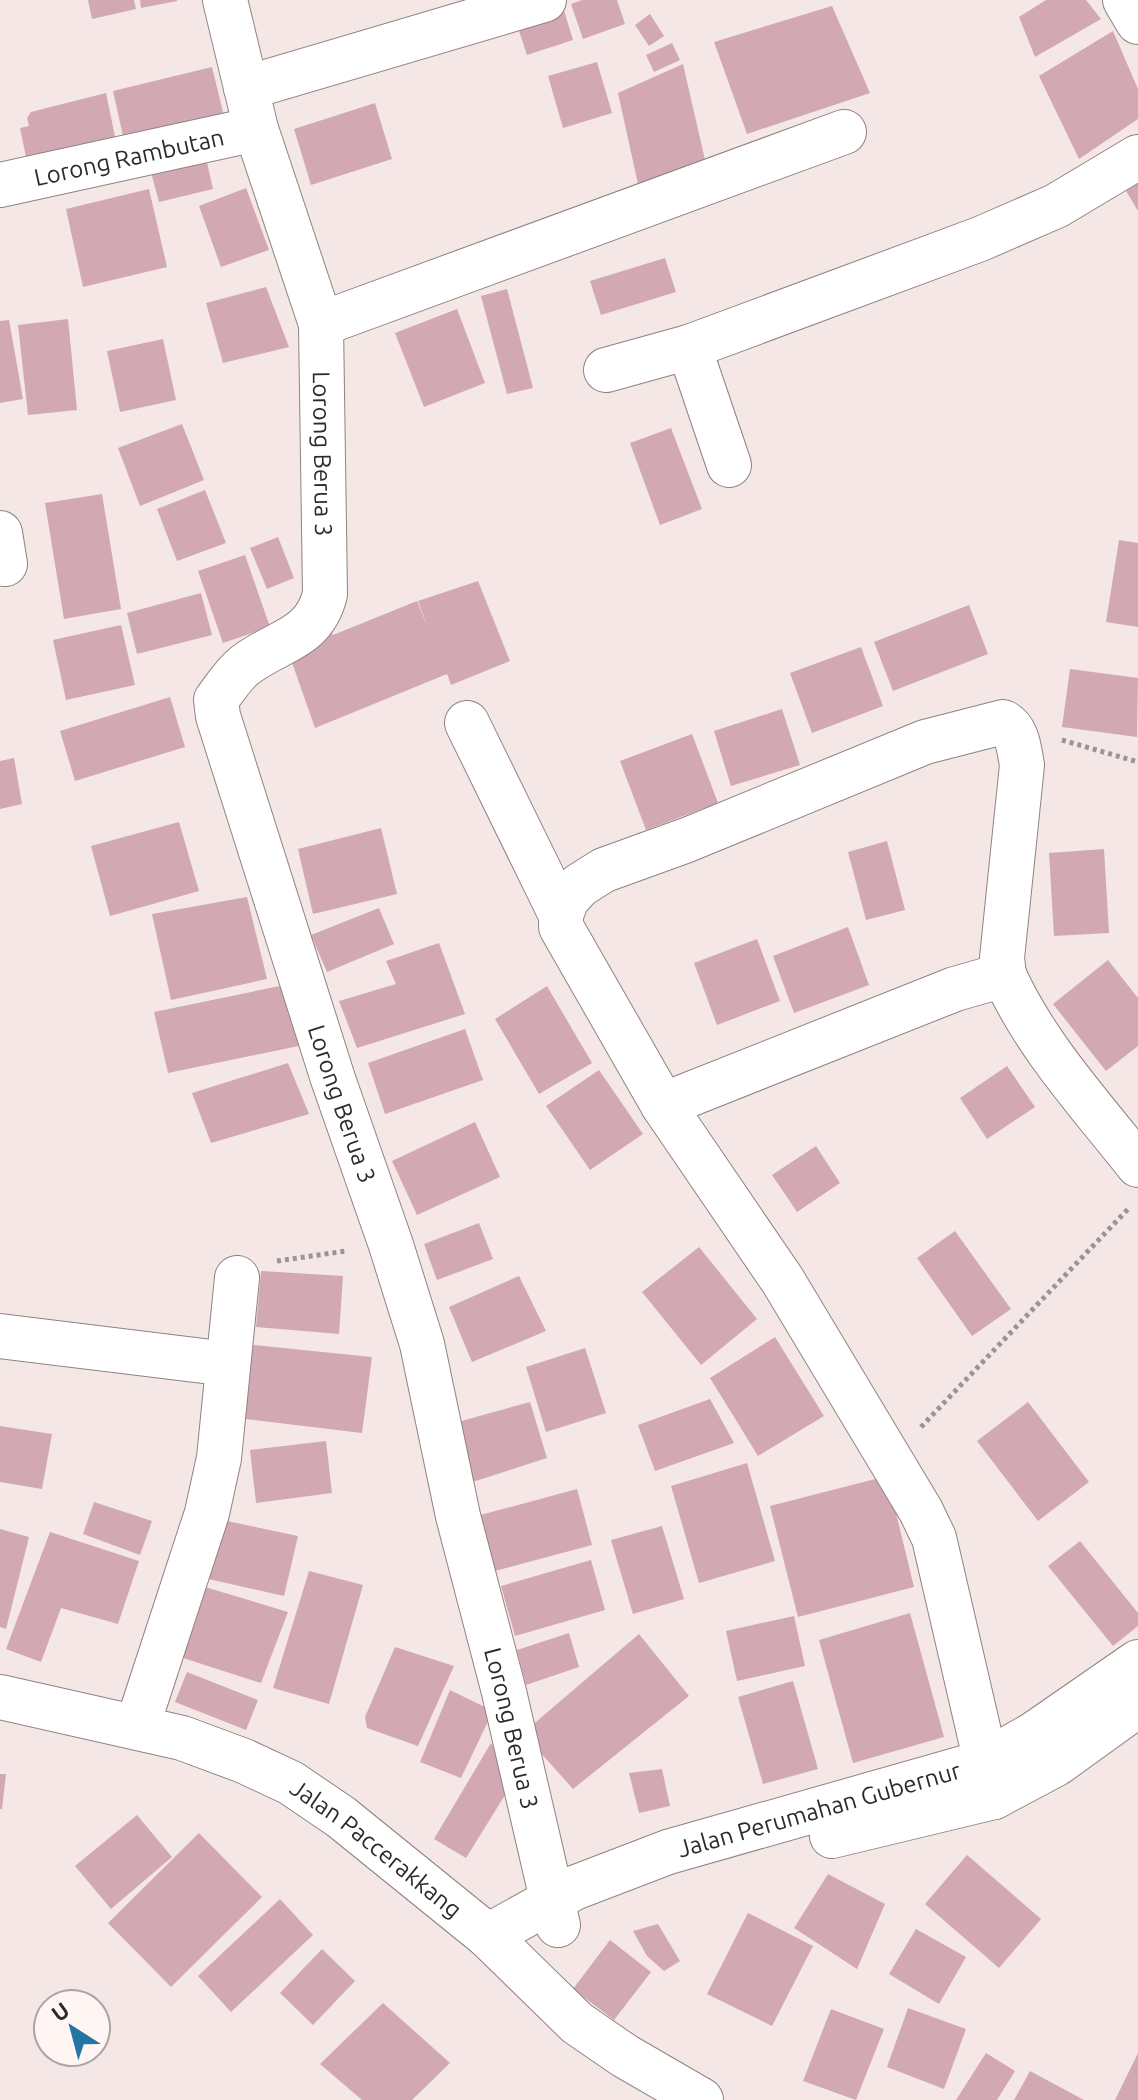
<svg xmlns="http://www.w3.org/2000/svg" width="1138" height="2100" viewBox="0 0 1138 2100" font-family="Ubuntu,sans-serif">
	<rect width="100%" height="100%" fill="#f4e7e5"/>
	<!-- building -->
	<path fill="#d2a9b3" d="M88,0H134L136,9L92,19Z
		M140,0H177V1L141,8Z
		M582,0H617L625,24L583,39L571,4Z
		M1046,0H1086L1101,19L1035,57L1019,17Z
		M832,6L870,93L747,134L714,42Z
		M563,7L573,40L527,55L516,22Z
		M650,14L664,36L649,46L635,25Z
		M1113,31L1138,89V119L1079,159L1039,76Z
		M672,43L680,60L654,72L646,55Z
		M597,62L612,113L563,128L548,76Z
		M683,64L705,160L638,184L618,93Z
		M212,67L225,120L125,145L113,91Z
		M106,93L118,151L26,157L20,128L29,126L27,118L31,112Z
		M375,103L392,159L311,185L294,129Z
		M206,158L213,189L159,202L151,172Z
		M1138,167V211L1119,179Z
		M246,188L269,250L221,267L199,206Z
		M149,189L167,267L83,287L66,209Z
		M665,258L676,292L601,315L590,281Z
		M266,287L289,347L223,363L206,303Z
		M507,289L533,388L507,394L481,296Z
		M457,309L485,383L424,407L395,333Z
		M68,319L77,410L28,415L18,325Z
		M9,320L23,399L0,403V321Z
		M163,339L176,400L120,412L107,351Z
		M182,424L204,480L140,506L118,448Z
		M671,428L702,509L660,525L630,443Z
		M205,490L226,543L177,561L157,509Z
		M102,494L121,609L64,619L45,503Z
		M278,537L294,578L267,589L250,548Z
		M1119,540L1138,543V627L1106,622Z
		M245,555L270,627L223,643L198,571Z
		M478,581L510,661L451,685L447,674L315,728L289,654L329,628L333,635L417,601L428,628L418,601Z
		M201,593L212,635L137,654L127,613Z
		M969,605L988,654L893,691L874,642Z
		M121,625L135,685L66,700L53,640Z
		M861,647L883,706L812,733L790,673Z
		M1070,669L1138,678L1137,737L1062,727Z
		M170,697L185,747L75,781L60,731Z
		M782,709L800,765L731,786L714,731Z
		M692,734L718,803L646,830L620,761Z
		M14,758L22,804L0,809V761Z
		M179,822L199,891L110,916L91,846Z
		M381,828L397,894L313,914L298,849Z
		M887,841L905,910L866,920L848,852Z
		M1104,849L1109,933L1054,936L1049,853Z
		M247,897L267,979L171,1000L152,914Z
		M379,908L394,944L327,972L311,935Z
		M848,927L869,985L794,1013L773,956Z
		M757,939L780,1001L717,1025L694,963Z
		M439,943L465,1014L357,1048L339,1001L396,984L386,961Z
		M1108,960L1138,998V1046L1106,1071L1053,1004Z
		M280,986L299,1046L168,1073L154,1012Z
		M547,986L592,1063L539,1094L495,1019Z
		M465,1029L483,1080L385,1114L368,1063Z
		M288,1063L309,1114L211,1143L192,1093Z
		M1007,1066L1035,1107L987,1139L960,1098Z
		M599,1070L643,1134L590,1170L546,1106Z
		M475,1122L500,1177L417,1215L392,1161Z
		M816,1146L840,1183L797,1212L772,1175Z
		M479,1223L493,1259L437,1280L424,1244Z
		M955,1231L1011,1309L972,1336L917,1258Z
		M699,1247L757,1319L701,1365L642,1292Z
		M261,1271L343,1276L339,1334L256,1327Z
		M519,1276L546,1331L472,1362L449,1307Z
		M775,1337L824,1416L758,1456L710,1378Z
		M253,1345L372,1357L362,1433L245,1419Z
		M585,1348L606,1413L546,1432L526,1367Z
		M710,1399L734,1443L655,1471L638,1425Z
		M530,1402L547,1458L460,1486L447,1425Z
		M1028,1402L1089,1482L1038,1521L977,1441Z
		M0,1426L52,1434L42,1489L0,1482Z
		M326,1441L332,1493L256,1503L250,1450Z
		M747,1463L775,1561L699,1583L671,1486Z
		M887,1476L914,1587L798,1617L770,1506Z
		M577,1489L592,1545L491,1572L477,1516Z
		M94,1502L152,1521L140,1555L83,1534Z
		M218,1519L298,1536L284,1596L204,1578Z
		M662,1526L684,1599L633,1614L611,1540Z
		M0,1529L29,1537L6,1629L0,1627Z
		M50,1532L139,1561L118,1624L61,1608L41,1662L6,1649Z
		M1080,1541L1138,1613V1626L1113,1646L1048,1566Z
		M591,1560L605,1610L515,1636L501,1586Z
		M309,1571L363,1585L329,1704L273,1688Z
		M205,1587L288,1612L261,1683L177,1656Z
		M910,1613L944,1737L853,1763L819,1640Z
		M794,1616L805,1666L737,1681L726,1631Z
		M569,1633L579,1667L526,1685L517,1650Z
		M639,1634L689,1696L573,1789L523,1733Z
		M395,1647L454,1666L418,1746L367,1728L365,1717Z
		M187,1672L258,1700L246,1730L175,1702Z
		M793,1681L818,1769L763,1784L738,1697Z
		M450,1690L493,1711L461,1778L420,1762Z
		M491,1743L515,1779L466,1858L434,1839Z
		M662,1769L670,1806L639,1813L629,1773Z
		M0,1774H6L2,1809H0Z
		M137,1815L172,1857L111,1909L75,1866Z
		M199,1833L262,1897L171,1987L108,1923Z
		M967,1855L1041,1919L999,1968L925,1904Z
		M828,1874L885,1904L857,1969L794,1928Z
		M280,1899L313,1935L231,2012L198,1976Z
		M748,1913L813,1946L772,2026L707,1994Z
		M658,1924L680,1961L664,1971L647,1956L633,1931Z
		M916,1929L966,1957L939,2004L889,1974Z
		M610,1940L651,1972L614,2020L573,1989Z
		M322,1949L355,1981L313,2025L280,1993Z
		M383,2003L450,2063L412,2100H362L320,2064Z
		M908,2008L966,2029L944,2089L887,2067Z
		M831,2009L884,2029L856,2100L803,2081Z
		M986,2053L1015,2071L997,2100H956Z
		M1138,2053V2100H1115Z
		M1030,2071L1084,2100H1014Z"/>
	<g fill="none" stroke-linecap="round" stroke-linejoin="round">
		<!-- minor casing -->
		<g stroke="#8f8381" stroke-width="46">
			<g id="minor">
				<path id="s1" d="M225,0L256,129L321,324L325,594C314,640 277,640 244,666C233,675 225,688 216,700L218,716L333,1079L391,1245L422,1344L458,1516L504,1692L558,1925"/>
				<path d="M1125,0L1138,22"/>
				<path d="M246,88L544,0"/>
				<path id="s2" d="M0,185L256,129"/>
				<path d="M321,324L844,132"/>
				<path d="M689,347L729,465"/>
				<path d="M606,370L689,347L980,239L1056,206L1138,157"/>
				<path d="M0,533L5,564"/>
				<path d="M467,723L561,915"/>
				<path d="M663,1105L955,989L1004,975C1036,1046 1090,1104 1138,1165"/>
				<path d="M0,1336L228,1364"/>
				<path d="M137,1727L207,1513L219,1458L237,1278"/>
				<path d="M994,1797L934,1538L921,1511L783,1281L663,1105L561,927V915L567,899L580,885L604,870L687,840L925,742L1003,722C1018,730 1019,749 1022,765L1002,958L1004,975"/>
				<path d="M832,1836L994,1797L1056,1764L1138,1705"/>
				<path id="s3" d="M488,1936L574,1888L668,1852L985,1762L1034,1734L1138,1662"/>
			</g>
		</g>
		<!-- secondary casing -->
		<g stroke="#8f8381" stroke-width="46">
			<g id="secondary">
				<path id="s4" d="M0,1697L182,1738L244,1761L291,1783L341,1817L488,1936L577,2023L625,2056L701,2100"/>
			</g>
		</g>
		<!-- path -->
		<path stroke="#9c9392" stroke-width="5" stroke-dasharray="4 4" stroke-linecap="butt" d="M1062,740L1138,762
			M277,1261L346,1251
			M921,1427L1129,1208"/>
		<!-- minor -->
		<use href="#minor" stroke="#fff" stroke-width="44"/>
		<!-- secondary -->
		<use href="#secondary" stroke="#fff" stroke-width="44"/>
	</g>
	<g text-anchor="middle" dominant-baseline="central" stroke-width="8" stroke-linejoin="round" paint-order="stroke">
		<!-- street labels -->
		<g font-size="24" fill="#2e2a29" stroke="#fff5f3">
			<text stroke="none"><textPath href="#s2" startOffset="132">Lorong Rambutan</textPath></text>
			<text stroke="none"><textPath href="#s1" startOffset="468">Lorong Berua 3</textPath></text>
			<text stroke="none"><textPath href="#s1" startOffset="1188">Lorong Berua 3</textPath></text>
			<text stroke="none"><textPath href="#s1" startOffset="1836">Lorong Berua 3</textPath></text>
			<text stroke="none"><textPath href="#s3" startOffset="356">Jalan Perumahan Gubernur</textPath></text>
			<text stroke="none"><textPath href="#s4" startOffset="412">Jalan Paccerakkang</textPath></text>
		</g>
	</g>
	<!-- north arrow -->
	<g transform="translate(72 2028) rotate(324)"><circle r="38" fill="#fff5f3" stroke="#aba4a2" stroke-width="2"/>
	<path d="M0-6L14 30L0 20L-14 30Z" fill="#2574a6"/>
	<text y="-12" font-size="22" font-weight="bold" text-anchor="middle" fill="#2e2a29">U</text>
	</g>
</svg>
